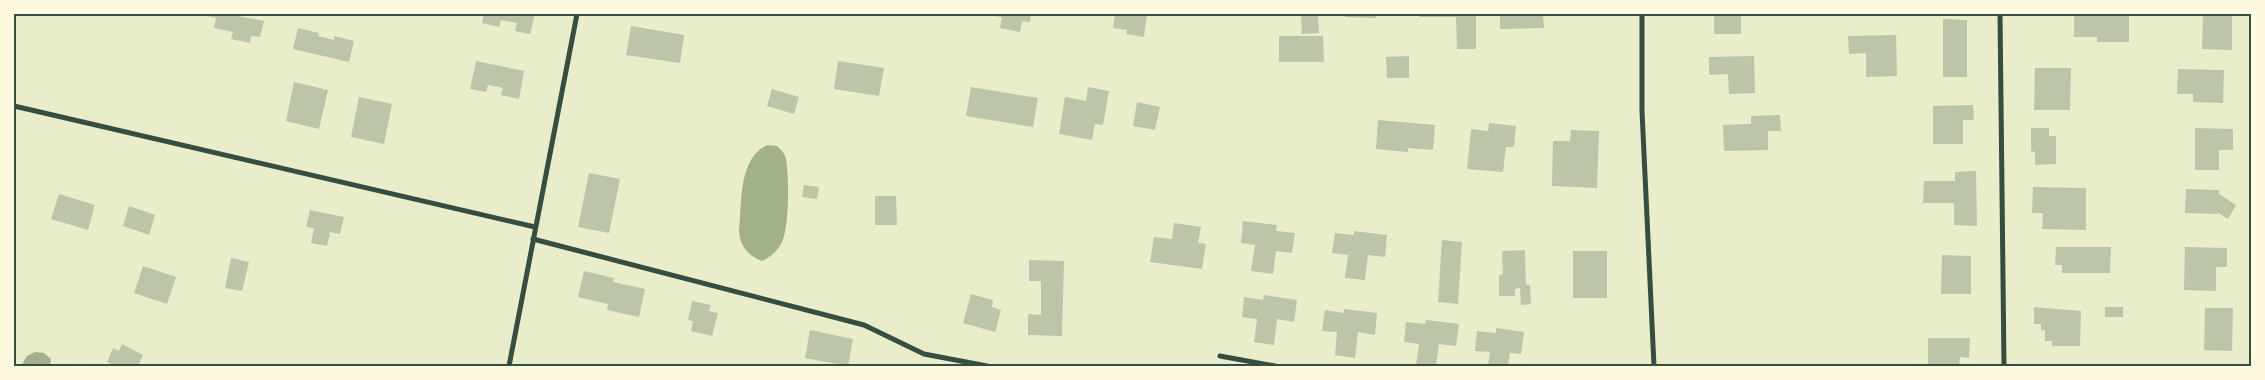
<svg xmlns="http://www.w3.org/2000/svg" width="2265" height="380" viewBox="0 0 2265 380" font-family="Helvetica,sans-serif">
	<rect width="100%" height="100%" fill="#e9edc9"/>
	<!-- water -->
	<path fill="#a3b18a" d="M767,145L777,146C781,150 785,153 786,159C789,176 789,219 784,236C781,248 773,256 762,261C748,256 740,246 739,231C742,203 738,159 767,145Z
		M35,352L44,353L51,359L50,366H21L27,356Z"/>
	<!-- building -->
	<path fill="#bcc5a7" d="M207,14H238V16L264,21L260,37L251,36L250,43L231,39L233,32L214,28L216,18L207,16Z
		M484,14H535L530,34L515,31L517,23L501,20L499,27L482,23Z
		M993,14H1031L1030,22L1022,21L1020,32L1000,28L1002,17L993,16Z
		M1115,14H1147L1144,37L1126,34L1127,30L1113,28Z
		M1301,14H1318L1319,33L1302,34Z
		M1346,14H1376V18L1345,17Z
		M1419,14H1476V49H1457L1456,17H1419Z
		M1500,14H1543L1544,28L1500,29Z
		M1569,14H1598V16H1569Z
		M1714,14H1741V34H1714Z
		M2089,14H2129V42H2097V37H2074V16H2089Z
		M2203,14H2232V50L2202,49Z
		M1943,19L1967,20V77H1943Z
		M631,26L684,35L680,63L626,55Z
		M298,28L319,33L318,36L334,40V36L354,41L349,62L293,49Z
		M1896,35L1897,76L1866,77V53L1849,54L1848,36Z
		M1279,36H1323L1324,62H1279Z
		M1409,56V78H1387L1386,57Z
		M1754,56L1755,93L1729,94L1728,74L1709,75V57Z
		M476,61L524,71L519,99L501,95L503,88L488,85L486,92L470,89Z
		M838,61L884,68L879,96L834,89Z
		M2035,68H2071L2070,110H2034Z
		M2178,69L2224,70L2223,103L2193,102V94H2177Z
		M294,82L328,90L319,129L286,121Z
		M971,87L1038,98L1033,127L966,116Z
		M1088,87L1109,91L1103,125L1095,124L1092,140L1059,134L1065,97L1086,101Z
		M772,89L799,97L794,114L767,106Z
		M359,97L392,104L384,144L351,137Z
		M1137,102L1160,107L1155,130L1133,126Z
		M1973,105L1974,120H1963V144H1933V106Z
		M1780,115L1781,131H1768V150L1724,151L1723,125L1751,124V116Z
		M1378,120L1435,125L1433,150L1408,148V152L1376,149Z
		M1489,123L1516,126L1514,147H1506L1503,172L1467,169L1471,129L1488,131Z
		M2031,128H2049V136H2056V164L2035,165V152L2031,151Z
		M2195,128L2233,129V150H2219V170H2195Z
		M1571,130L1599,131L1597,188L1552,186L1553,141H1570Z
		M1976,171L1977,226L1954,225V203H1923L1924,181H1955V172Z
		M589,173L620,179L609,233L578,227Z
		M804,185L819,187L817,199L802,197Z
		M2033,187L2086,188V230L2042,229L2043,213H2032Z
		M2186,189L2219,190V194L2236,205L2228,219L2217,212V214L2185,213Z
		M59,194L95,205L88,230L51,219Z
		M875,196H896L897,225H875Z
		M129,206L155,215L149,235L123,226Z
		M310,210L344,217L340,234L330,232L327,246L311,243L314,228L306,227Z
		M1243,221L1277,225L1276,231L1295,233L1292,253L1276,251L1273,274L1251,271L1255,245L1241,243Z
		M1174,223L1201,227L1198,243L1206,244L1202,269L1150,262L1154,237L1172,239Z
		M1354,231L1387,235L1385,257L1368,255L1365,280L1345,278L1348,255L1332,253L1335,233L1354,235Z
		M1442,240L1462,242L1458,304L1438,302Z
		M2056,247H2111L2110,273H2062V265H2055Z
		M2185,247L2227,248V267H2216V291L2184,290Z
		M1525,250L1526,285H1530L1531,304L1521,305L1520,288L1515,289V296H1499V275L1503,274L1502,251Z
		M1573,251H1607V298H1573Z
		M1942,255L1971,256V294H1941Z
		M231,258L249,262L242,291L225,288Z
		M1029,260L1064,261L1062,336L1028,335V314L1041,315V281H1029Z
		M143,266L176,277L167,304L134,293Z
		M584,271L614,278L613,282L645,289L639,317L607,310L608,304L578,297Z
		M971,294L993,300L992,307L1001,310L995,332L963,323Z
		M1264,295L1297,300L1294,322L1277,319L1274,345L1254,342L1257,319L1242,317L1244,297L1263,300Z
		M692,301L711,305L709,311L718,313L712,336L691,331L693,321L688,320Z
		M2034,307L2081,311L2080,346H2052V341H2045V330H2041V324H2034Z
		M2105,307H2123V317H2105Z
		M2205,308H2233L2232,351L2204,350Z
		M1344,309L1377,313L1375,335L1358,332L1355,358L1335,355L1337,332L1322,331L1325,310L1344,313Z
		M1426,320L1459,324L1456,346L1439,344L1436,366H1416L1419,344L1404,342L1406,322L1425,324Z
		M1496,328L1524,332L1521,354L1510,353L1508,366H1488L1490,352L1475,351L1477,331L1496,333Z
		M810,330L853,339L848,366L805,358Z
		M1928,338H1970L1969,358L1960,357L1959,366H1928Z
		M122,344L143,355L138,366H115L107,362L113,348L119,351Z"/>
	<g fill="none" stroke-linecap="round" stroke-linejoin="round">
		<!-- minor -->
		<path stroke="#344e41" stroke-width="5" d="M1642,14V111L1654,366
			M2000,14L2004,366
			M14,106L535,227
			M533,239L864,325L924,354L987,366
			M1220,356L1275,366
			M509,366L577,14"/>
	</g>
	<!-- border -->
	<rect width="2265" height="380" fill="none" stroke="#fefae0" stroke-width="30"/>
	<rect x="15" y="15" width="2235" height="350" fill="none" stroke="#344e41" stroke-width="2"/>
</svg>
